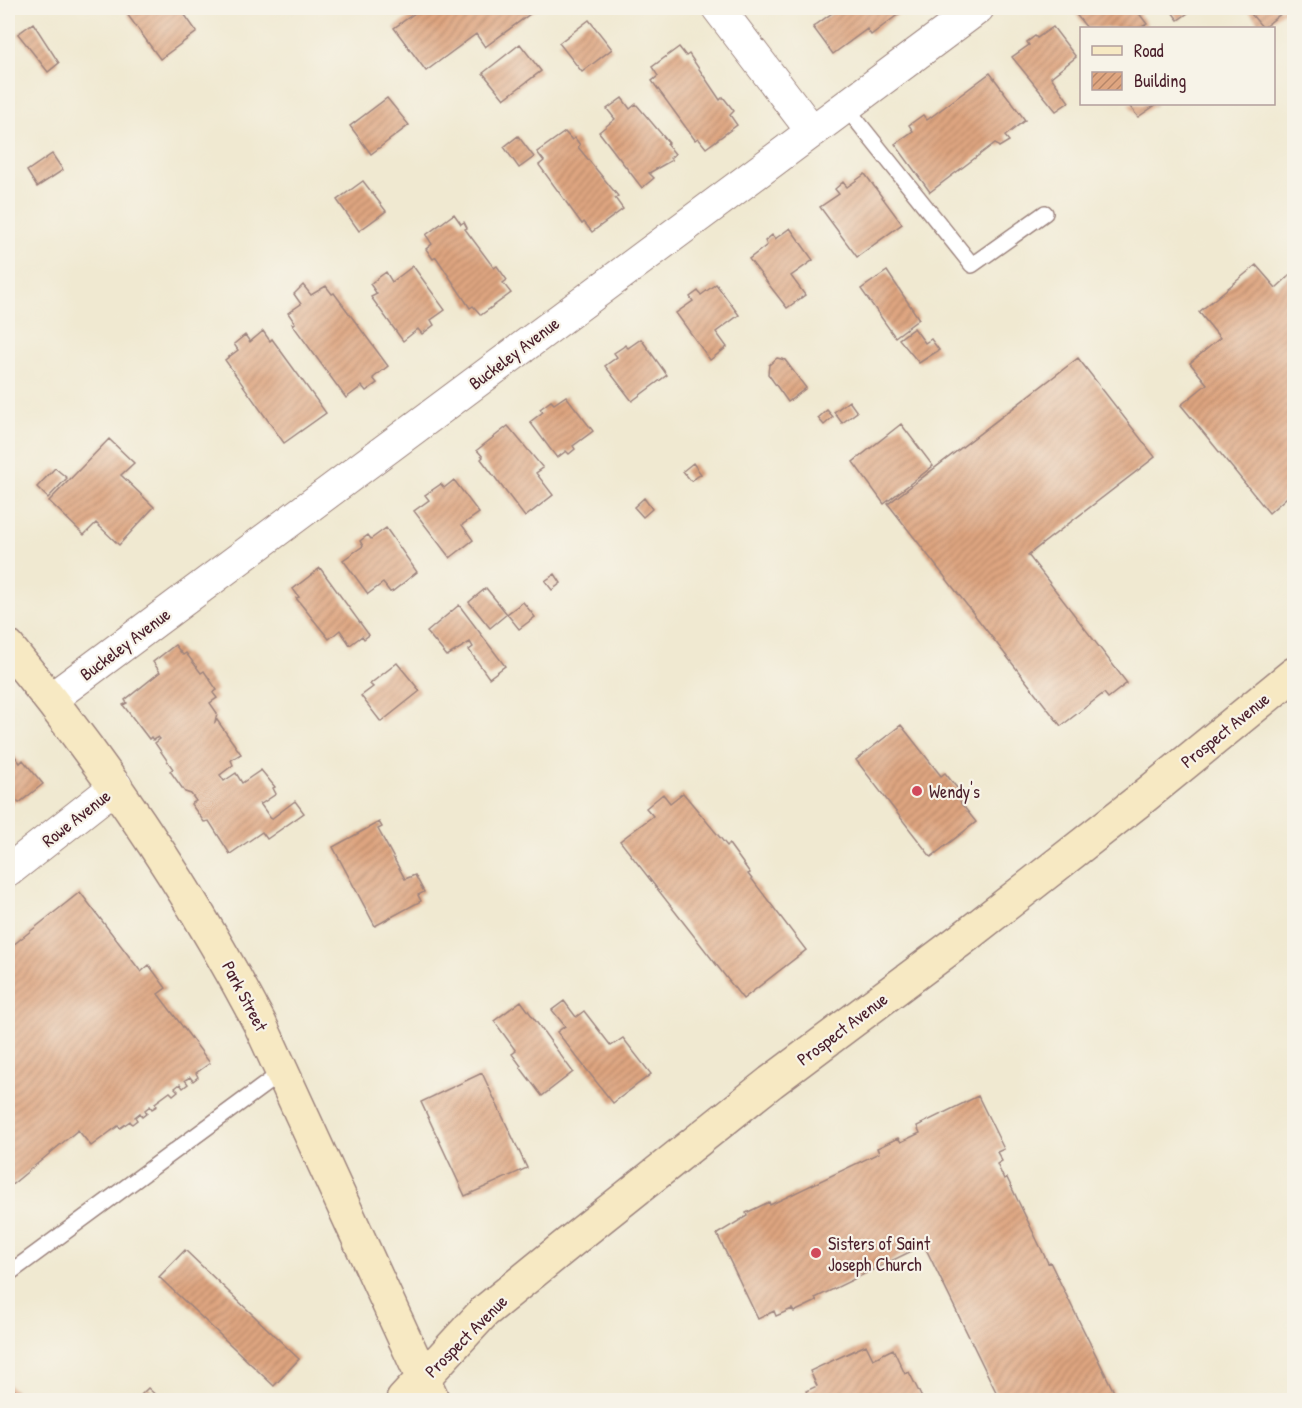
<svg xmlns="http://www.w3.org/2000/svg" width="1302" height="1408" viewBox="0 0 1302 1408" font-family="'Patrick Hand',sans-serif">
	<defs>
		<pattern id="building-hatch" width="6" height="6" patternUnits="userSpaceOnUse" patternTransform="scale(1.5)"><rect width="6" height="6" fill="#dea580"/><path d="M-1 1l2-2M0 6l6-6M5 7l2-2" fill="none" stroke="#b68669"/></pattern>
	</defs>
	<rect width="100%" height="100%" fill="#f7f3e8"/>
	<filter id="ink" filterUnits="userSpaceOnUse"><feTurbulence type="fractalNoise" baseFrequency=".0167" numOctaves="2"/><feDisplacementMap in="SourceGraphic" scale="12" xChannelSelector="R" yChannelSelector="G"/><feConvolveMatrix kernelMatrix="1 2 1 2 8 2 1 2 1" color-interpolation-filters="sRGB"/></filter>
	<filter id="wash" filterUnits="userSpaceOnUse"><feTurbulence type="fractalNoise" baseFrequency=".008" numOctaves="4" result="noise"/><feDisplacementMap in="SourceGraphic" scale="24" xChannelSelector="R" yChannelSelector="G"/><feGaussianBlur stdDeviation="1.35" result="paint"/><feColorMatrix in="noise" values="0 0 0 0 0 0 0 0 0 0 0 0 0 0 0 0 0 1.4 0 .05"/><feComposite in="paint" operator="in"/></filter>
	<g filter="url(#wash)">
		<rect width="100%" height="100%" fill="#f0e9d1"/>
		<g id="blocks">
			<!-- building -->
			<path fill="url(#building-hatch)" d="M135,8H180L197,32L160,59L127,14Z
				M422,8H538L485,47L476,34L426,71L394,28Z
				M839,8H895L900,13L871,35L867,29L833,54L813,27Z
				M1081,8H1135L1147,24L1140,28H1087L1074,12Z
				M1169,8H1188L1186,9L1188,13L1178,20Z
				M1246,8H1288L1263,28Z
				M589,20L612,49L582,72L559,43Z
				M33,23L59,63L48,72L18,34Z
				M1053,27L1076,57L1051,77L1069,102L1056,111L1012,57L1029,45L1027,42L1035,36L1037,38Z
				M520,44L541,71L504,99L483,73Z
				M679,47L686,56L689,54L720,100L723,97L734,111L730,115L737,125L706,148L698,138L695,140L652,81L658,76L652,67Z
				M990,73L1025,120L1005,136L1009,141L999,147L995,143L930,192L895,144L913,131L909,125L923,115L927,120Z
				M387,98L409,125L371,154L350,126Z
				M622,98L630,109L636,104L669,143L667,144L675,154L670,158L672,160L649,173L654,178L642,188L599,132L615,119L607,109Z
				M1128,104H1157L1138,117Z
				M565,132L572,140L575,138L580,145L578,147L618,196L615,198L623,209L592,232L584,222L582,224L539,165L544,161L537,152Z
				M518,136L534,157L519,168L504,147Z
				M52,154L63,170L37,187L27,171Z
				M865,174L902,224L857,257L820,207L839,194L835,189L843,182L847,187Z
				M363,181L386,211L359,231L337,200Z
				M454,214L461,224L464,222L467,228L465,229L494,268L497,266L507,280L503,283L511,293L481,315L473,306L470,308L436,257L433,259L426,249L432,244L426,235Z
				M790,228L813,260L791,276L805,295L787,308L749,259L767,245L765,241L772,235L775,239Z
				M1256,265L1276,288L1290,275L1294,280V491L1269,513L1181,405L1207,384L1190,363L1220,338L1199,312Z
				M413,266L445,310L431,320L434,325L422,334L418,329L403,341L371,297L377,294L370,284L386,272L392,282Z
				M887,271L919,319L895,337L861,289Z
				M716,284L739,315L716,332L727,347L710,360L676,313L693,301L690,297L698,291L701,295Z
				M303,285L311,295L326,286L332,294L334,293L388,366L373,378L377,383L366,391L362,386L346,398L292,324L295,323L288,313L301,304L294,294Z
				M914,328L925,343L931,339L939,350L919,363L899,339Z
				M263,331L270,341L272,339L326,413L284,443L225,360L238,350L234,344L245,335L250,342Z
				M641,339L667,375L632,401L605,366L617,357L614,353L623,347L625,345L628,348Z
				M777,358L785,360L806,388L788,402L768,374L769,365Z
				M1078,358L1155,457L1028,555L1127,683L1108,698L1104,693L1061,726L888,504Z
				M566,396L593,431L573,446L575,449L569,454L566,451L557,458L530,422L543,412L540,409L551,401L554,404Z
				M849,401L857,412L842,423L834,412Z
				M827,410L833,417L824,425L818,418Z
				M901,424L933,466L884,504L853,462Z
				M508,426L543,468L536,473L553,495L525,517L481,459L483,457L477,450Z
				M109,439L134,463L121,475L154,507L119,545L96,523L84,535L49,501Z
				M693,463L701,474L691,481L683,471Z
				M55,468L67,478L48,498L37,487Z
				M454,480L479,513L462,525L473,540L450,558L414,511L429,500L425,495L441,484L444,488Z
				M644,498L652,509L643,517L634,507Z
				M386,528L417,572L393,591L390,592L383,583L368,594L343,560L363,546L360,541L368,535L371,539Z
				M320,568L369,635L364,639L362,636L350,645L340,630L329,639L296,598L299,597L293,589Z
				M555,574L561,583L552,590L545,581Z
				M486,588L507,614L490,628L469,602Z
				M523,602L535,617L519,629L507,614Z
				M459,605L505,666L489,678L469,650L473,647L470,642L447,656L427,632Z
				M175,645L183,655L186,653L201,673L204,671L217,690L213,693L217,698L210,703L217,713L215,722L217,720L241,754L231,760L233,765L220,775L224,781L236,773L242,783L261,770L275,787L273,788L276,794L261,804L259,802L271,819L295,801L304,813L267,839L262,832L230,854L209,821L204,822L191,804L196,801L191,794L185,792L170,771L173,769L155,743L160,739L158,737L153,740L151,737L149,739L123,705L127,703L125,700L160,672L153,662Z
				M397,663L420,691L381,722L361,696L373,687L370,684Z
				M901,725L941,776L945,773L965,798L960,802L976,822L931,857L856,760Z
				M8,747L20,763L23,760L43,784L19,803L16,800L8,807Z
				M683,793L727,846L729,844L750,873L748,874L806,950L743,999L620,841L653,816L646,808L663,794L670,803Z
				M379,822L382,827L378,829L405,879L415,875L424,892L418,895L421,901L375,926L333,847Z
				M80,892L141,972L149,965L166,988L158,994L210,1063L196,1073L198,1077L193,1081L190,1077L185,1080L188,1084L183,1088L180,1084L175,1088L178,1091L173,1095L170,1092L155,1103L157,1106L152,1109L150,1106L145,1110L147,1113L142,1117L140,1113L135,1117L137,1120L132,1124L130,1121L120,1128L118,1126L91,1146L78,1130L8,1188V949Z
				M521,1001L573,1072L542,1096L520,1067L521,1066L512,1054L516,1051L494,1021Z
				M564,1001L576,1017L584,1011L611,1046L623,1038L651,1074L613,1103L557,1032L565,1026L552,1010Z
				M482,1073L527,1168L465,1196L421,1102Z
				M978,1096L1004,1149L997,1152L1002,1161L997,1164L1004,1179L1007,1178L1048,1263L1050,1262L1118,1400H1000L924,1245L815,1298L817,1301L794,1312L792,1309L776,1316L774,1311L758,1319L717,1234L747,1216L746,1213L769,1202L770,1205L879,1153L877,1148L898,1138L901,1142L920,1133L917,1126Z
				M185,1250L299,1359L274,1386L159,1277Z
				M866,1345L873,1359L893,1349L905,1374L909,1372L923,1400H811L806,1391L817,1386L810,1371Z
				M8,1384L25,1400H8Z
				M148,1388L161,1400H136Z"/>
		</g>
	</g>
	<g filter="url(#ink)">
		<use href="#blocks" fill-opacity="0" stroke="#9d847e" stroke-width="1.5"/>
		<g fill="none" stroke-linecap="round" stroke-linejoin="round">
			<!-- service casing -->
			<g stroke="#9d847e" stroke-width="18">
				<path id="service" d="M845,106L972,265L1045,213
					M8,1274L282,1072"/>
			</g>
			<!-- minor casing -->
			<g stroke="#9d847e" stroke-width="34">
				<path id="minor" d="M718,8L812,131
					M51,699L978,8
					M8,871L116,786"/>
			</g>
			<!-- secondary casing -->
			<g stroke="#9d847e" stroke-width="36">
				<path id="secondary" d="M8,647C105,764 189,889 260,1024L431,1396
					M403,1400L484,1312L564,1247L771,1082L962,939L1141,799L1294,674"/>
			</g>
			<!-- service -->
			<use href="#service" stroke="#fff" stroke-width="15"/>
			<!-- minor -->
			<use href="#minor" stroke="#fff" stroke-width="32"/>
			<!-- secondary -->
			<use href="#secondary" stroke="#f7e9c3" stroke-width="33"/>
		</g>
	</g>
	<!-- markers -->
	<g fill="#d1495b" stroke="#f7f3e8" stroke-width="2">
		<circle cx="917" cy="791" r="6"/>
		<circle cx="816" cy="1253" r="6"/>
	</g>
	<g text-anchor="middle" dominant-baseline="central" stroke-width="4.5" stroke-linejoin="round" paint-order="stroke">
		<!-- street labels -->
		<g font-size="18" fill="#4a1f2b" stroke="#f7f3e8">
			<text transform="translate(514 353) rotate(-37)">Buckeley Avenue</text>
			<text transform="translate(125 644) rotate(-37)">Buckeley Avenue</text>
			<text transform="translate(1225 730) rotate(-39)">Prospect Avenue</text>
			<text transform="translate(76 818) rotate(-38)">Rowe Avenue</text>
			<text transform="translate(245 996) rotate(62)">Park Street</text>
			<text transform="translate(842 1029) rotate(-37)">Prospect Avenue</text>
			<text transform="translate(466 1336) rotate(-45)">Prospect Avenue</text>
		</g>
		<!-- poi labels -->
		<g font-size="18" fill="#4a1f2b" stroke="#f7f3e8" text-anchor="start">
			<text x="929" y="791">Wendy's</text>
			<text x="828" y="1243">Sisters of Saint<tspan x="828" dy="21">Joseph Church</tspan></text>
		</g>
	</g>
	<!-- margin -->
	<rect width="1302" height="1408" fill="none" stroke="#f7f3e8" stroke-width="30"/>
	<!-- legend -->
	<rect x="1080" y="27" width="195" height="78" fill="#f7f3e8" stroke="#b29e9c" stroke-width="1.5"/>
	<rect x="1092" y="46" width="30" height="9" fill="#f7e9c3" stroke="#b29e9c" stroke-width="1.5"/>
	<text x="1134" y="57" font-size="18" fill="#4a1f2b">Road</text>
	<rect x="1092" y="72" width="30" height="18" fill="url(#building-hatch)" stroke="#b29e9c" stroke-width="1.5"/>
	<text x="1134" y="87" font-size="18" fill="#4a1f2b">Building</text>
</svg>
